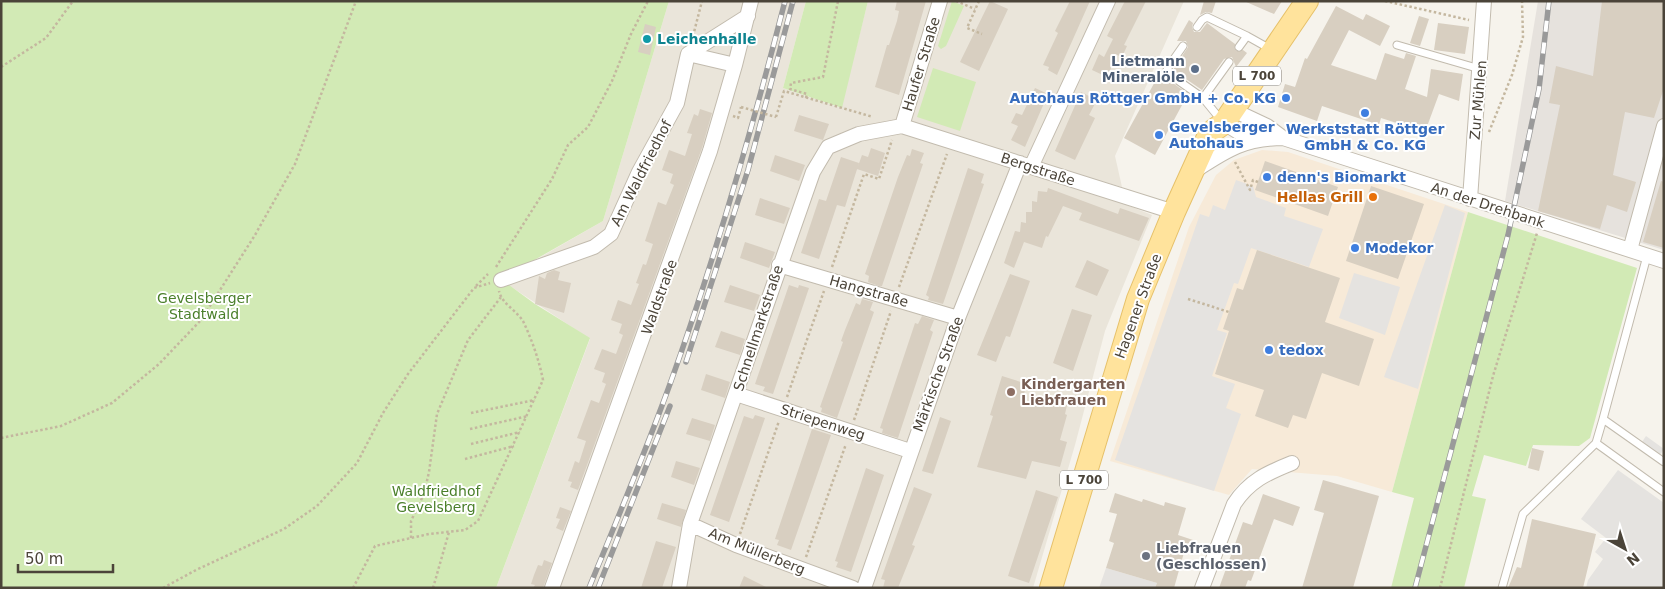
<svg xmlns="http://www.w3.org/2000/svg" width="1665" height="589" viewBox="0 0 1665 589" font-family="'DejaVu Sans',sans-serif">
	<rect width="100%" height="100%" fill="#f6f3ec"/>
	<!-- residential -->
	<path fill="#eae5da" d="M669,1H806L783,88L841,108L868,1H1184L1115,156L1122,187L900,124L1031,167L1152,215L1105,331L1075,445L1033,588H496L590,339L501,280L603,221Z"/>
	<!-- commercial -->
	<path fill="#f7ead8" d="M1262,150L1288,152L1468,212L1392,492L1337,476L1252,469L1229,495L1110,461L1189,227L1216,175L1234,160Z"/>
	<!-- industrial -->
	<path fill="#e6e2dd" d="M1538,1H1664V250L1505,201Z"/>
	<!-- green -->
	<path fill="#d2eab5" d="M1,1H669L603,221L501,279L535,304L590,338L496,588H1Z
		M806,1H868L842,108L783,88Z
		M952,1L964,6L946,46L941,49L938,46Z
		M933,68L976,82L960,131L917,117Z
		M1468,212L1637,268L1590,438L1579,446L1533,445L1526,466L1484,455L1472,496L1486,499L1464,588H1391L1414,498L1392,492Z"/>
	<!-- parking -->
	<path fill="#e5e3e0" d="M1236,180L1253,186L1256,197L1286,208L1284,216L1323,229L1309,267L1251,248L1238,284L1234,283L1217,330L1227,333L1212,376L1235,384L1226,408L1241,414L1214,491L1115,460L1200,214L1209,217L1213,205L1225,210Z
		M1445,205L1465,213L1418,389L1384,377Z
		M1354,273L1400,287L1385,335L1339,318Z
		M1646,436L1664,449L1658,458L1640,445Z
		M1618,470L1664,503V588H1586L1588,580L1603,559L1595,552L1606,538L1581,519Z
		M1106,568L1157,583L1155,588H1099Z"/>
	<!-- building -->
	<path fill="#d8cfc1" d="M897,1H926L899,95L875,87L887,45H889L897,21L899,11L895,10Z
		M990,1L1008,9L979,71L960,62Z
		M1070,1H1090L1057,75L1048,70L1049,67L1043,65L1058,33L1055,31Z
		M1125,1H1146L1124,45L1127,46L1122,57L1117,55L1107,77L1092,70L1099,54L1104,57L1113,39L1107,36Z
		M1204,1H1216L1212,13L1206,12L1200,15Z
		M1244,1H1282L1274,14Z
		M1602,1H1664V88L1654,118L1625,112L1613,175L1636,182L1627,212L1607,205L1600,229L1538,211L1560,105L1549,103L1556,66L1593,76Z
		M1336,6L1363,20L1366,14L1390,26L1380,46L1349,30L1331,65L1376,80L1385,53L1404,59L1406,53L1416,56L1405,89L1427,97L1431,69L1463,74L1459,101L1439,94L1425,132L1381,118L1379,125L1322,106L1317,121L1278,107L1285,84L1295,87L1305,58L1307,59Z
		M1419,16L1429,19L1420,46L1410,43Z
		M1189,20L1193,23L1192,27L1194,32H1200L1207,23L1235,44L1236,51L1243,50L1247,53L1236,67L1232,57L1224,59L1202,90L1173,70L1188,47L1186,41H1177Z
		M1438,23L1469,27L1465,54L1434,50Z
		M645,24L656,27L650,55L638,52Z
		M1157,78L1164,81L1166,78L1188,94L1155,155L1124,138Z
		M1035,88L1048,94L1025,147L1011,140L1018,126L1011,123L1016,113L1022,115Z
		M1081,92L1097,100L1089,115L1095,118L1075,160L1055,151Z
		M700,109L712,113L702,148L578,490L570,487L572,482L568,481L575,461L579,463L586,441L577,438L591,400L599,403L606,384L602,382L605,373L594,369L602,349L616,354L623,335L619,333L622,324L611,320L618,300L631,305L639,284L636,283L643,264L646,265L653,244L645,241L658,202L666,205L674,185L670,183L673,174L662,170L669,150L685,156L692,134L687,133L694,114L698,116Z
		M799,115L829,124L823,140L794,131Z
		M871,148L885,153L878,176L857,169L862,155L868,157Z
		M912,149L924,153L920,163L923,164L882,286H879L868,282L869,276L865,274L898,177L907,155L910,156Z
		M775,155L805,165L799,181L770,171Z
		M841,157L859,163L845,207L837,205L819,259L801,253L819,199L826,201Z
		M1265,161L1338,187L1328,216L1255,190Z
		M968,168L984,174L981,183L984,184L943,304L928,300L929,297L926,295Z
		M1661,181L1664,182V248L1643,242Z
		M1371,186L1424,204L1398,279L1346,261Z
		M1048,188L1118,214L1120,208L1149,218L1139,241L1079,220L1082,213L1063,206L1048,237L1046,236L1042,248L1024,242L1014,268L1004,263L1015,231L1020,232L1021,222L1026,223V212H1032V201L1037,202L1038,191L1047,192Z
		M760,198L790,208L784,224L755,215Z
		M745,242L775,252L769,268L740,258Z
		M1257,250L1340,278L1325,322L1374,339L1359,386L1322,373L1306,419L1293,415L1288,428L1255,416L1264,390L1215,374L1229,331L1223,329L1237,288L1243,290Z
		M1087,260L1109,270L1097,296L1075,287Z
		M554,270L560,272L558,280L571,283L564,313L535,304L539,276L545,279L547,273Z
		M1010,274L1030,281L1010,337L1006,336L996,362L977,355Z
		M730,285L760,295L754,311L724,302Z
		M789,285L798,288L799,285L809,288L773,394L763,391L765,387L755,384Z
		M862,299L873,302L870,310L874,312L837,418L821,412L822,408L820,407L843,342L841,341L845,330L856,303L860,305Z
		M1072,309L1092,315L1073,371L1053,363Z
		M922,316L934,320L930,330L933,332L898,438L882,433L883,429L880,428L915,323L918,324Z
		M721,331L745,339L740,355L715,347Z
		M706,374L730,382L725,398L701,390Z
		M1002,376L1027,384L1022,400L1043,407L1045,398L1067,405L1065,414L1067,415L1060,440L1067,442L1060,467L1032,461L1026,479L977,467L993,416L990,415Z
		M755,415L765,418L729,522L710,515L744,416L753,419Z
		M940,417L951,421L933,474L922,471Z
		M692,418L715,425L710,441L686,434Z
		M812,429L831,435L791,550L777,545L779,540L775,539Z
		M1532,448L1544,451L1539,471L1528,468Z
		M676,461L700,468L694,485L671,477Z
		M866,468L884,475L851,572L836,567L838,562L835,561Z
		M1323,480L1379,496L1353,588H1302L1324,513L1314,510Z
		M914,487L932,494L912,545L915,546L898,588H883L885,580L881,579Z
		M1036,490L1058,497L1029,583L1008,576Z
		M1115,493L1142,502L1143,499L1164,506L1165,502L1186,508L1178,535L1193,540L1190,550L1185,549L1174,588H1155L1157,583L1106,568L1114,543L1109,541L1117,514L1109,512Z
		M1263,494L1300,507L1293,526L1274,519L1251,581L1248,580L1245,588H1219L1243,522L1252,525Z
		M662,503L686,510L681,527L657,519Z
		M560,507L571,511L563,531L556,528L560,519L556,518Z
		M1532,519L1596,534L1583,588H1508L1517,567L1521,568Z
		M656,541L676,547L662,588H641Z
		M544,560L552,563L543,588H533L535,585L531,584L534,575L538,565L542,566Z
		M744,576L768,588H739Z"/>
	<g fill="none" stroke-linecap="round" stroke-linejoin="round">
		<!-- service casing -->
		<g stroke="#c2bbae" stroke-width="9">
			<path id="service" d="M1197,27L1202,20L1207,17L1247,36
				M1397,45L1480,69
				M1183,46L1169,66L1166,72L1203,98L1221,120
				M1239,47L1247,36L1272,50
				M1203,98L1229,62
				M1647,256L1603,419L1664,462
				M1596,443L1664,492
				M1502,588L1523,514L1596,443L1603,419"/>
		</g>
		<!-- minor casing -->
		<g stroke="#c2bbae" stroke-width="16">
			<path id="minor" d="M688,54L735,65
				M1233,110L1267,126L1283,138
				M1224,123L1240,133L1258,139
				M902,126L1174,212
				M902,126L940,1
				M1031,167L1108,1
				M1193,172C1227,150 1242,139 1283,138L1664,261
				M1470,199L1484,1
				M1630,250L1664,126
				M779,265L958,318
				M501,280L594,247L611,234L639,172L677,103L688,54L748,16
				M736,394L910,451
				M690,524L736,545L853,588
				M552,588L710,151L735,65L751,1
				M679,588L690,524L813,172L828,147L859,134L902,126
				M864,588L958,318L1020,163
				M1202,588L1234,504C1249,481 1267,473 1292,463"/>
		</g>
		<!-- primary casing -->
		<g stroke="#e6c16a" stroke-width="24">
			<path id="primary" d="M1051,588L1138,299L1174,212L1208,137L1214,130L1224,123L1307,1"/>
		</g>
		<!-- path -->
		<path stroke="#c4b79f" stroke-width="2.5" stroke-dasharray="2.5 2.5" stroke-linecap="butt" d="M956,1L975,9
			M979,1L967,28L982,34
			M1385,1L1469,20
			M693,36L702,1
			M1,67L46,38L73,1
			M806,98L807,94L790,89L791,83L823,77L838,1
			M733,116L738,118L741,107
			M776,117L784,91L873,117
			M1489,132L1512,75L1523,37L1522,1
			M1235,162L1250,190L1253,180L1258,182
			M496,267L552,179L568,145L588,127L612,81L631,34L648,1
			M832,267L864,174L879,179L892,140
			M476,286L488,274
			M899,287L947,154
			M1188,299L1229,312
			M787,397L824,291
			M471,413L535,400
			M854,420L891,311
			M470,429L528,416
			M1,438L61,426L112,403L159,364L201,320L255,235L295,164L356,1
			M471,444L520,432
			M465,459L514,446
			M740,534L779,421
			M411,538V521L424,494L429,472L437,414L468,340L501,297
			M806,557L846,444
			M163,588L196,570L284,529L317,506L357,463L383,413L408,374L474,288L490,283
			M353,588L375,546L429,534L465,530L478,521L543,380C539,360 532,340 523,321C516,310 502,304 499,291
			M433,588L449,532
			M1440,588L1493,376L1537,233"/>
		<!-- service -->
		<use href="#service" stroke="#fff" stroke-width="7"/>
		<!-- minor -->
		<use href="#minor" stroke="#fff" stroke-width="14"/>
		<!-- primary -->
		<use href="#primary" stroke="#ffe39c" stroke-width="22"/>
		<!-- rail casing -->
		<g stroke="#9a9a9a" stroke-width="5.5">
			<path id="rail" d="M686,362L748,170L793,1
				M589,588C617,520 645,453 670,384C715,259 752,130 785,1
				M598,588L670,406
				M1415,588L1508,235L1539,89L1549,1"/>
		</g>
		<!-- rail -->
		<use href="#rail" stroke="#fff" stroke-width="4" stroke-dasharray="11" stroke-linecap="butt"/>
		<!-- path-bridge -->
		<path stroke="#c4b79f" stroke-width="2.5" stroke-dasharray="2.5 2.5" stroke-linecap="butt" d="M741,107L776,117"/>
	</g>
	<!-- markers -->
	<circle fill="#0f9aa8" stroke="#fff" stroke-width="2" cx="647" cy="39" r="5"/>
	<circle fill="#5c6f8a" stroke="#fff" stroke-width="2" cx="1195" cy="69" r="5"/>
	<g fill="#3f7fe0" stroke="#fff" stroke-width="2">
		<circle cx="1286" cy="98" r="5"/>
		<circle cx="1365" cy="113" r="5"/>
		<circle cx="1159" cy="135" r="5"/>
		<circle cx="1267" cy="177" r="5"/>
		<circle cx="1355" cy="248" r="5"/>
		<circle cx="1269" cy="350" r="5"/>
	</g>
	<circle fill="#e8710a" stroke="#fff" stroke-width="2" cx="1373" cy="197" r="5"/>
	<circle fill="#8d6e63" stroke="#fff" stroke-width="2" cx="1011" cy="392" r="5"/>
	<circle fill="#6b7280" stroke="#fff" stroke-width="2" cx="1146" cy="556" r="5"/>
	<g text-anchor="middle" dominant-baseline="central" stroke-width="4" stroke-linejoin="round" paint-order="stroke">
		<!-- shield labels -->
		<g fill="#fff" stroke="#817c74" stroke-width="1">
			<rect x="1233" y="66.5" width="48" height="19" rx="4"/>
			<rect x="1060" y="470.5" width="48" height="19" rx="4"/>
		</g>
		<g font-size="12" font-weight="bold" fill="#4b4439">
			<text x="1257" y="76">L 700</text>
			<text x="1084" y="480">L 700</text>
		</g>
		<!-- culture labels -->
		<g font-size="14" font-weight="bold" fill="#0d838f" stroke="#fff" text-anchor="start">
			<text x="657" y="39">Leichenhalle</text>
		</g>
		<!-- service labels -->
		<g font-size="14" font-weight="bold" fill="#4e5e75" stroke="#fff" text-anchor="end">
			<text x="1185" y="61">Lietmann<tspan x="1185" dy="16">Mineralöle</tspan></text>
		</g>
		<!-- street labels -->
		<g font-size="14" fill="#4b4439" stroke="#fff">
			<text transform="translate(921 64) rotate(-73)">Haufer Straße</text>
			<text transform="translate(1478 100) rotate(-85)">Zur Mühlen</text>
			<text transform="translate(1038 169) rotate(18)">Bergstraße</text>
			<text transform="translate(641 173) rotate(-63)">Am Waldfriedhof</text>
			<text transform="translate(1488 205) rotate(18)">An der Drehbank</text>
			<text transform="translate(869 291) rotate(16)">Hangstraße</text>
			<text transform="translate(659 297) rotate(-70)">Waldstraße</text>
			<text transform="translate(1138 306) rotate(-70)">Hagener Straße</text>
			<text transform="translate(758 328) rotate(-72)">Schnellmarkstraße</text>
			<text transform="translate(938 374) rotate(-70)">Märkische Straße</text>
			<text transform="translate(823 422) rotate(18)">Striepenweg</text>
			<text transform="translate(757 551) rotate(22)">Am Müllerberg</text>
		</g>
		<!-- shop labels -->
		<g font-size="14" font-weight="bold" fill="#366cbe" stroke="#fff" text-anchor="start">
			<text x="1276" y="98" text-anchor="end">Autohaus Röttger GmbH + Co. KG</text>
			<text x="1169" y="127">Gevelsberger<tspan x="1169" dy="16">Autohaus</tspan></text>
			<text x="1365" y="129" text-anchor="middle">Werkststatt Röttger<tspan x="1365" dy="16">GmbH &amp; Co. KG</tspan></text>
			<text x="1277" y="177">denn's Biomarkt</text>
			<text x="1365" y="248">Modekor</text>
			<text x="1279" y="350">tedox</text>
		</g>
		<!-- food labels -->
		<g font-size="14" font-weight="bold" fill="#c56008" stroke="#fff" text-anchor="end">
			<text x="1363" y="197">Hellas Grill</text>
		</g>
		<!-- park labels -->
		<g font-size="14" fill="#4a7f2a" stroke="#fff">
			<text x="204" y="298">Gevelsberger<tspan x="204" dy="16">Stadtwald</tspan></text>
			<text x="436" y="491">Waldfriedhof<tspan x="436" dy="16">Gevelsberg</tspan></text>
		</g>
		<!-- education labels -->
		<g font-size="14" font-weight="bold" fill="#785e54" stroke="#fff" text-anchor="start">
			<text x="1021" y="384">Kindergarten<tspan x="1021" dy="16">Liebfrauen</tspan></text>
		</g>
		<!-- worship labels -->
		<g font-size="14" font-weight="bold" fill="#5b616d" stroke="#fff" text-anchor="start">
			<text x="1156" y="548">Liebfrauen<tspan x="1156" dy="16">(Geschlossen)</tspan></text>
		</g>
	</g>
	<!-- border -->
	<rect width="1665" height="589" fill="none" stroke="#4b4439" stroke-width="5"/>
	<!-- north arrow -->
	<g transform="translate(1625 549) rotate(141)" stroke="#ffffff" stroke-width="4" paint-order="stroke">
	<path d="M0-4L9 19L0 12L-9 19Z" fill="#4b4439"/>
	<text y="-8" font-size="14" font-weight="bold" text-anchor="middle" fill="#4b4439">N</text>
	</g>
	<!-- scale -->
	<path d="M18 564v8h95v-8" fill="none" stroke="#4b4439" stroke-width="2.5"/>
	<text x="25" y="564" font-size="15" fill="#4b4439" stroke="#ffffff" stroke-width="4" paint-order="stroke">50 m</text>
</svg>
